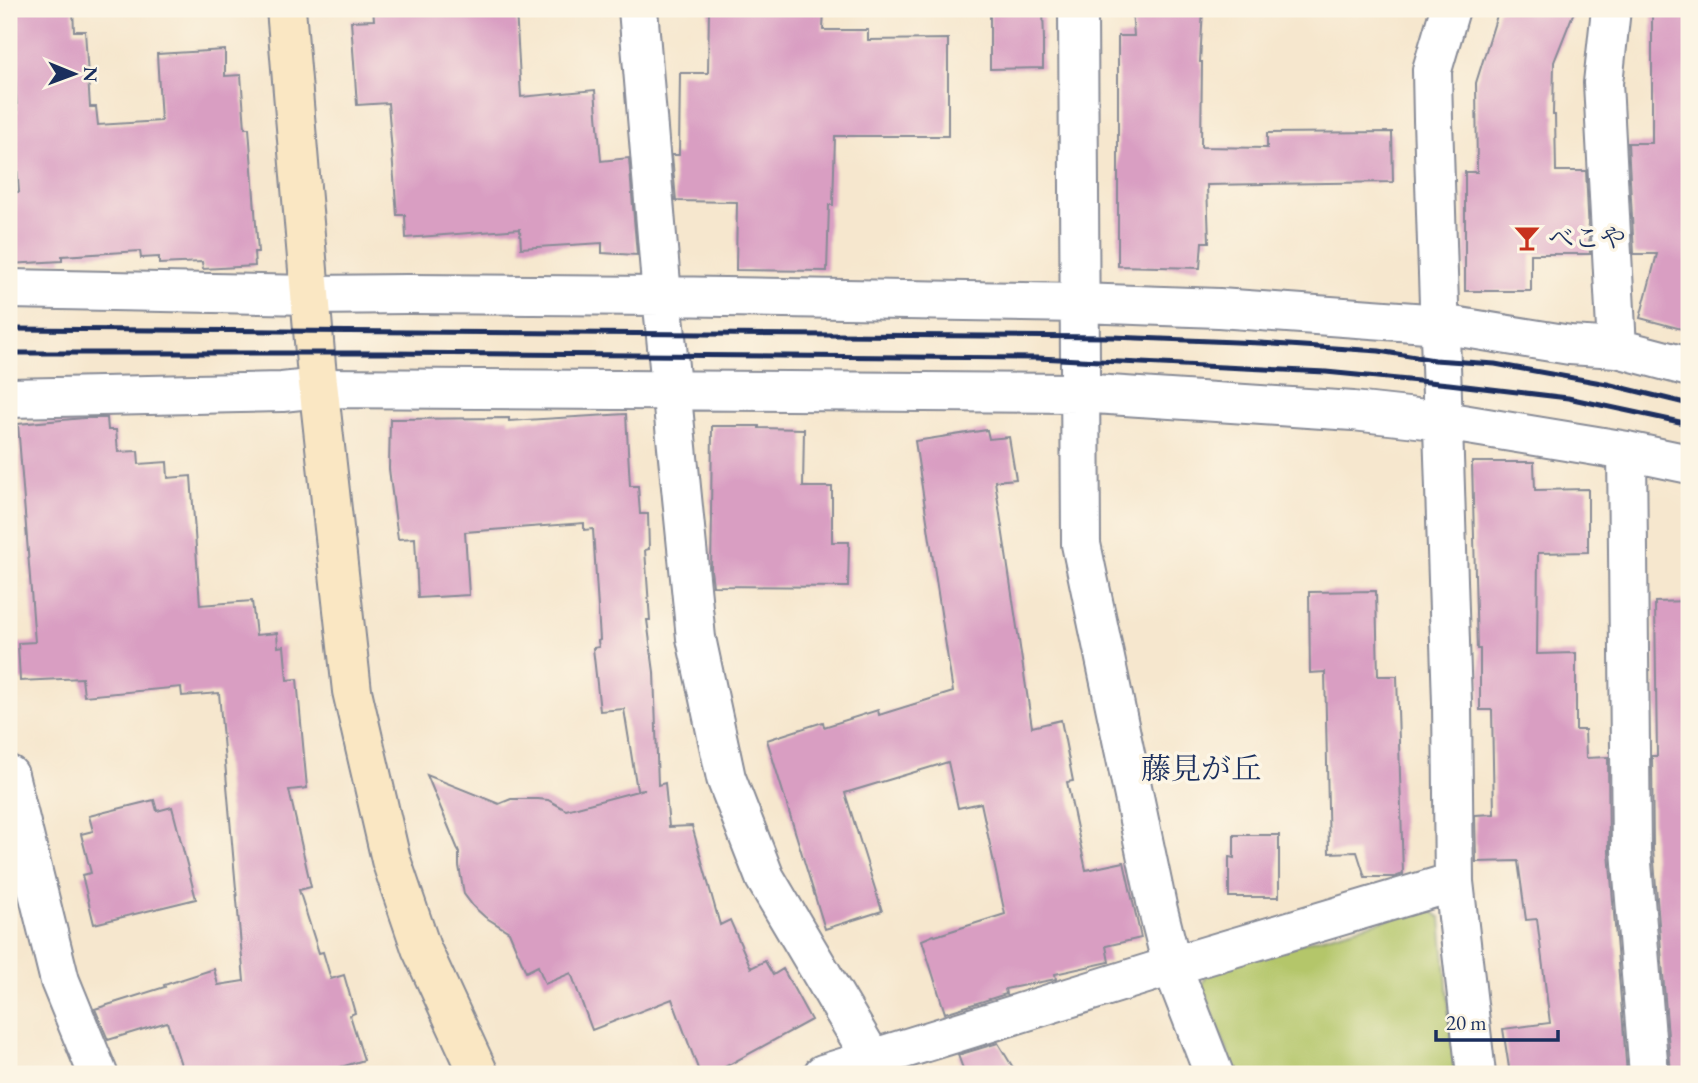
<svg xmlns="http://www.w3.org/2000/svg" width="1698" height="1083" viewBox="0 0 1698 1083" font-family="'EB Garamond','Noto Serif JP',serif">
	<rect width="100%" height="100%" fill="#fcf5e5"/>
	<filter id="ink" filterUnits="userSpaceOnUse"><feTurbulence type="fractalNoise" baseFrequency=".0143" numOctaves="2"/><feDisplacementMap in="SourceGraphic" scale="14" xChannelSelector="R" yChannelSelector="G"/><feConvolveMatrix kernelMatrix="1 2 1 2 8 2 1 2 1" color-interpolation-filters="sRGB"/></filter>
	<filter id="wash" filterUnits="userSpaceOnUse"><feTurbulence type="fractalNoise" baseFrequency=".00686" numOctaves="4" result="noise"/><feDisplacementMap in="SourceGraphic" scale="28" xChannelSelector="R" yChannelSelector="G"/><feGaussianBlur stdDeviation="1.57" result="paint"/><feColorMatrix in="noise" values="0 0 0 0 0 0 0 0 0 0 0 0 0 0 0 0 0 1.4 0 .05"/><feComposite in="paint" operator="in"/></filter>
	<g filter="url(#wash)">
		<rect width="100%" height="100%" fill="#f6e7ce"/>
		<!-- green -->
		<path fill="#b4c66a" stroke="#687a64" stroke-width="2" d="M1428,908L1441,918L1455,1074H1236L1202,985L1210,968Z"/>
		<g id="blocks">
			<!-- building -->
			<path fill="#d99ec2" d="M9,9H73L74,31H85L90,107H96L98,125L161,121L157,54L225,50V76L241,75L245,128H249L258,252H254L255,266L203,269L202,262L159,264V257L141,258L140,251L62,256V261L9,264V192H19L13,113L17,112L13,44H9Z
				M373,9H434V11L474,9H516L521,97L595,90L601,161L629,158L637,255L602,253V243L521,248L520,229L406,238L405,215H397L388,103L357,105L351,21L374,20Z
				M709,9H824L823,30H868V40L948,39V136H835L833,205H829L827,271L736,270L737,202L676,201L672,155H679L680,73H708Z
				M990,9H1043L1044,41H1043V68L990,69Z
				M1132,9H1203L1200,62H1202L1201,147L1267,148V133L1392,132L1393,182L1207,185L1209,242H1202L1200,268L1118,266V36H1134Z
				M1499,9H1575L1554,62L1553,115H1555L1556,171H1586L1590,254H1531V291H1465V172H1477L1476,83Z
				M1652,9H1689V331L1640,318L1657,254H1634L1628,143H1652Z
				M626,414L630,486H638L640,514H648L649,549L645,550L650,620H647L654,672L658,785L665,783L669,827L692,826L720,925L730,920L751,968L765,961L773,975L783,969L811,1020L712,1074H700L672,999L592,1030L571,973L545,984L538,966L526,972L509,932L485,917L473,906L464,894L459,866V852L427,775L499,804L511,799H538L548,800L566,810L645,789L637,790L624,709L600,711L593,648L599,647L598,641L600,640L593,529L584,530V523L465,532L469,595L418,598L415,538L398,539L389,469L390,419L509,418V421Z
				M84,418H107L108,430H116L118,452L138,451L139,464L167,462L168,478L191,476L200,605L252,601L256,635L277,633L278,647L284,646L287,680L297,679L307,788L289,790L311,887L299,890L319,953L323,952L331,979L344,975L355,1013L350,1015L364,1060L318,1074H184L167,1022L108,1040L95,1009L165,987L164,985L214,969L218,985L244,981L219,693L182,696L181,687L84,696L82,678L20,681L18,643L35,642L18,424Z
				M712,426H759V428L804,429L803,487H832V542H849L848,587L713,586L711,570L712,515H711Z
				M987,430L989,439L1009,437L1016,479L995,481L1032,727L1061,720L1073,781L1067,782L1086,870L1124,862L1141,938L1106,946L1109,962L1055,974L1056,979L1005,989L1006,994L945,1013L922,940L934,935L935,936L1005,914L981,803L958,808L948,762L845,793L882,911L825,929L767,740L823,722L824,727L878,710L879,715L953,692L915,441Z
				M1472,462H1534L1535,490L1588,489V552L1538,553L1537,654L1576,653V730H1585L1586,758L1608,757L1609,852L1627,1074H1510L1503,1029L1550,1023L1537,919L1526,920L1518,861L1476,862L1475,815L1494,814L1492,710H1480V649H1477Z
				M1376,591L1378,676H1397L1403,874L1395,877H1365L1357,852L1329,853L1325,672L1310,673L1309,592Z
				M1689,601V1074H1671L1653,849L1652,756H1657L1655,602Z
				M154,800L157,811L172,807L196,899L94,924L82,875L91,873L81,834L93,831L89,816Z
				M1234,835H1279V897H1229V857L1234,858Z
				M998,1043L1017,1074H965L958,1055Z"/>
		</g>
	</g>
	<g filter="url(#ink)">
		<use href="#blocks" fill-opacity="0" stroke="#888b96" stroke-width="2"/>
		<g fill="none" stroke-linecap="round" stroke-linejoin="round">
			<!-- street casing -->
			<g stroke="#888b96" stroke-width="42">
				<path id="street" d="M638,9L662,296L696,638L726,778L765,878L881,1074
					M1078,9L1081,544L1157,906L1172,966L1214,1074
					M1450,9L1432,70L1433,120L1452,703L1454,882L1476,1074
					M1611,9L1603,83L1617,348
					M9,289L311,295L408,294L662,296L1080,303L1219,308L1441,324L1570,345L1617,348L1689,367
					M9,398L282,392L319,388L1079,393L1353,411L1444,421L1627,451L1689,464
					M1627,451L1631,850L1649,1074
					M9,775L60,981L98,1074
					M823,1074L1172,966L1454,882"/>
			</g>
			<!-- secondary casing -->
			<g stroke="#888b96" stroke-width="42">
				<path id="secondary" d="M286,9L316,365L352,691L391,860L421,948L479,1074"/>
			</g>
			<!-- street -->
			<use href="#street" stroke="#fff" stroke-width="38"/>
			<!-- secondary -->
			<use href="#secondary" stroke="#fae7c3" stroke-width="38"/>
			<!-- rail -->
			<path stroke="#1b2f5e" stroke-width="5" d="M9,329L1113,337L1260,343L1379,351L1434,360L1495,364L1607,384L1689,404
				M9,353H384L1038,358L1326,372L1449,384L1568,398L1689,424"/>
		</g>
	</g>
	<!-- icons -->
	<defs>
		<g id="bar-bare" transform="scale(2.1)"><path d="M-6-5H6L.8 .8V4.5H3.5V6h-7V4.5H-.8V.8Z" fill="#c8321e" stroke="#fcf5e5" stroke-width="2.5" paint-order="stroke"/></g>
	</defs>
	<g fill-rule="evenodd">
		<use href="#bar-bare" x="1527" y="238"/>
	</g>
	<g text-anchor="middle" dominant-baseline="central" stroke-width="7" stroke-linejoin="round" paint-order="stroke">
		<!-- poi labels -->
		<g font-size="26" fill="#1b2f5e" stroke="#fcf5e5" text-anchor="start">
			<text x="1548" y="238">べこや</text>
		</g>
		<!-- quarter labels -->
		<g font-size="30" fill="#1b2f5e" stroke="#fcf5e5">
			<text x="1201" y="768">藤見が丘</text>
		</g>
	</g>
	<!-- margin -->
	<rect width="1698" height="1083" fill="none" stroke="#fcf5e5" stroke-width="35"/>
	<!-- north arrow -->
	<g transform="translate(74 74) rotate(91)" stroke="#fcf5e5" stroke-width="5" paint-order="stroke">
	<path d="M0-5L12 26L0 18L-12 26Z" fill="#1b2f5e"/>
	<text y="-10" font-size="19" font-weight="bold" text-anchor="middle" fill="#1b2f5e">N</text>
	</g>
	<!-- scale -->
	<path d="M1436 1030v10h122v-10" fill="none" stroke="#1b2f5e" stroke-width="3.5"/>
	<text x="1446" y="1030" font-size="21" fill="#1b2f5e" stroke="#fcf5e5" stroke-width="5" paint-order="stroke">20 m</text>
</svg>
